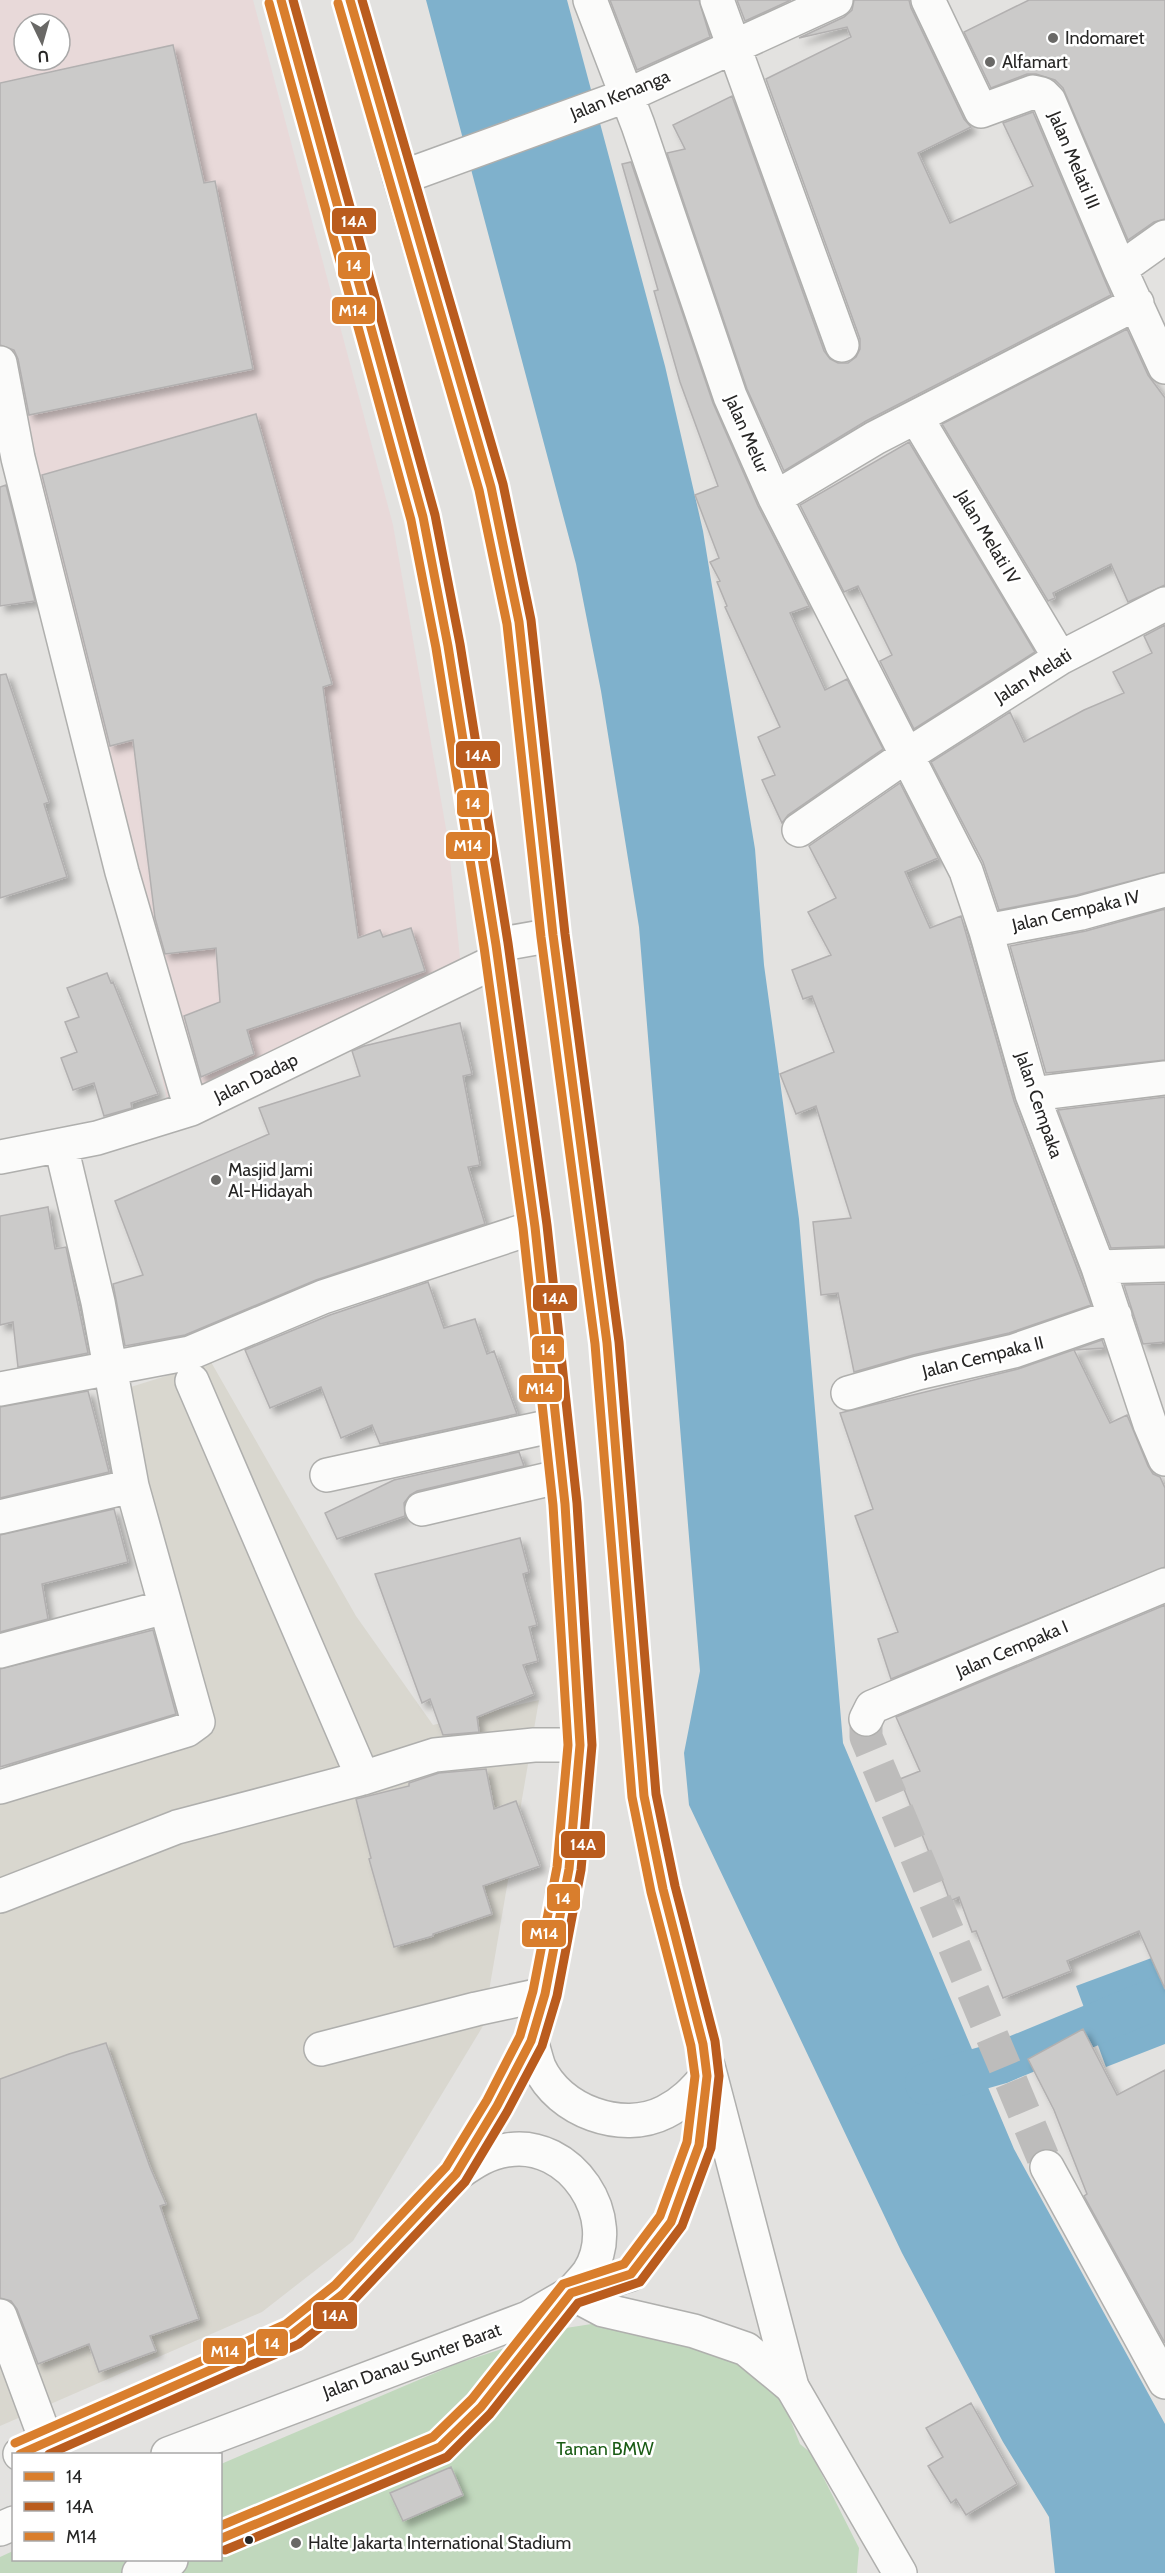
<svg xmlns="http://www.w3.org/2000/svg" width="1165" height="2573" viewBox="0 0 1165 2573" font-family="Cabin,sans-serif">
	<defs>
		<filter id="shadow"><feDropShadow dx="5.5" dy="5.5" stdDeviation="3" flood-color="#0004"/></filter>
	</defs>
	<rect width="100%" height="100%" fill="#e3e2e0"/>
	<!-- built -->
	<path fill="#d9d7cf" d="M211,1362L356,1616L433,1725L539,1700L483,2026L353,2241L262,2312L0,2426V1790L193,1730L105,1395Z"/>
	<!-- industrial -->
	<path fill="#e8d9d9" fill-rule="evenodd" d="M0,0H253L393,525L448,840L461,968L168,1103L0,397ZM24,24H60V60H24Z"/>
	<!-- green -->
	<path fill="#c1d8bd" d="M598,2323L685,2332L777,2386L800,2444L811,2453L859,2548L857,2573H0V2557L13,2551L14,2560H220L221,2464L456,2364L566,2328Z"/>
	<!-- water -->
	<path fill="#7fb1cc" d="M426,0H567L665,366L703,531L755,849L764,965L799,1219L843,1743L1014,2149L1165,2424V2573H1055L1049,2517L1003,2442L902,2253L689,1805L684,1753L700,1671L639,927L601,691L576,564Z
		M1165,1953V2044L1106,2067L1076,1986Z"/>
	<g fill="none" stroke-linecap="round" stroke-linejoin="round">
		<!-- canal -->
		<path stroke="#7fb1cc" stroke-width="42" d="M926,2084L1000,2063L1165,1995"/>
	</g>
	<!-- building -->
	<path fill="#cbcac9" stroke="#b2b0b0" stroke-width="1.5" filter="url(#shadow)" d="M610,0H699L710,37L637,70Z
		M737,0H791L745,21Z
		M854,0H909L911,8L964,119L971,127L918,153L950,223L1033,186L1003,123L1033,112L1111,295L866,421L784,471L747,389L667,153L685,149L673,125L732,96L824,351L830,359L838,363H848L856,357L860,349V339L766,79L851,37L847,27L799,38L844,17L852,10Z
		M1029,0H1165V219L1154,222L1128,240L1063,88L1055,80L1036,74H1027L991,88L964,32Z
		M173,45L204,183L215,181L253,369L29,415L18,359L14,350L0,345V83Z
		M631,162L713,403L758,506L809,606L790,613L825,690L847,679L883,749L788,815L782,823L762,780L775,775L758,737L780,727L725,607L727,606L717,582L720,581L710,562L719,558L695,495L718,486L680,382L654,291L658,290L622,164Z
		M1127,329L1148,375L1165,398V585L1128,602L1111,564L1053,593L1055,598L1048,601L942,424Z
		M256,414L332,684L323,687L358,938L380,930L383,937L411,928L425,971L247,1030L254,1054L201,1077L184,1016L220,1002L216,948L165,954L155,918L133,740L110,746L42,475Z
		M909,442L1035,652L914,729L880,661L892,655L858,586L844,592L800,505Z
		M6,485L35,601L0,606V487Z
		M1165,625V872L1077,895L999,910L983,862L931,762L1010,712L1024,742L1084,710L1124,693L1113,672L1152,653L1144,636Z
		M6,674L49,802L44,804L67,877L0,898V675Z
		M900,783L938,858L905,872L930,928L961,916L1014,1101L1091,1305L1009,1333L913,1355L854,1372L838,1293L821,1295L813,1222L851,1218L816,1106L796,1114L780,1074L834,1052L812,996L803,999L792,970L831,955L808,912L836,898L809,846Z
		M1165,909V1060L1046,1073L1010,946L1086,931Z
		M107,973L111,983L113,982L158,1094L131,1103L132,1108L104,1116L94,1083L73,1090L61,1058L77,1052L65,1022L79,1017L67,988Z
		M460,1023L472,1074L463,1076L480,1165L468,1167L485,1224L316,1280L185,1335L125,1346L113,1284L143,1275L115,1201L269,1134L259,1108L360,1076L352,1051L364,1046Z
		M1165,1097V1246L1111,1248L1058,1110Z
		M48,1207L55,1249L66,1247L88,1353L18,1367L13,1322L0,1325V1216Z
		M428,1282L444,1328L475,1319L487,1354L494,1351L517,1414L380,1444L372,1425L341,1438L321,1387L270,1408L245,1350L330,1315Z
		M1165,1284V1342L1143,1344L1124,1285Z
		M1102,1340L1105,1348L1074,1350L1110,1423L1127,1415L1148,1466L1153,1474L1160,1477L1165,1488V1567L891,1679L878,1639L898,1632L855,1516L873,1509L840,1413L1018,1369Z
		M88,1391L109,1472L0,1498V1407Z
		M519,1452L524,1466L417,1491L410,1495L404,1503L405,1516L337,1539L325,1513L394,1480Z
		M114,1509L128,1562L42,1584L48,1619L0,1632V1535Z
		M520,1538L529,1572L523,1574L537,1625L529,1627L538,1661L523,1665L534,1694L477,1717L479,1732L443,1735L430,1699L422,1703L375,1574Z
		M1165,1605V1989L1139,1931L1067,1961L1071,1971L1003,1998L976,1931L972,1932L959,1897L950,1901L940,1874L938,1875L900,1779L920,1771L896,1717Z
		M153,1630L176,1714L0,1767V1669Z
		M486,1769L494,1809L516,1801L540,1866L483,1886L492,1914L433,1934V1936L394,1947L369,1859L371,1858L356,1799L409,1786V1783L439,1773Z
		M1083,2029L1117,2095L1165,2070V2343L1084,2196L1087,2194L1054,2110L1028,2059Z
		M106,2043L150,2167L166,2204L160,2206L199,2319L150,2336L156,2351L99,2372L89,2344L38,2364L17,2309L11,2301L0,2298V2079L69,2054Z
		M971,2403L1017,2484L966,2515L956,2499L951,2503L928,2466L943,2457L926,2428Z
		M451,2467L463,2495L403,2521L390,2493Z"/>
	<g fill="none" stroke-linecap="round" stroke-linejoin="round">
		<!-- minor-tunnel -->
		<path stroke="#bdbcbb" stroke-width="33" stroke-dasharray="33 16" stroke-linecap="butt" d="M866,1719V1737L1047,2167"/>
		<!-- minor casing -->
		<g stroke="#afafad" stroke-width="36">
			<path id="minor" d="M590,0L638,125L730,396L775,498L966,871L986,931L1032,1094L1098,1267L1150,1424L1165,1459
				M717,0L842,345
				M928,0L981,111L1033,92L1042,94L1049,101L1120,269L1165,367
				M400,178L628,95L836,0
				M1120,269L1165,237
				M0,363L18,458L122,872L191,1109
				M916,417L1060,658
				M775,498L875,438L1137,303
				M799,830L906,756L1060,658L1165,604
				M986,931L1081,913L1165,890
				M1032,1094L1165,1078
				M0,1157L97,1138L191,1109L498,960
				M1098,1267L1165,1265
				M192,1381L363,1778
				M0,1389L190,1353L323,1297L535,1227
				M848,1393L918,1373L1014,1351L1115,1316
				M327,1475L556,1425
				M422,1509L562,1476
				M0,1517L132,1486
				M0,1651L165,1607
				M866,1719L872,1707L1165,1585
				M0,1787L187,1730L198,1722L132,1486L98,1302L61,1146
				M0,1896L177,1827L363,1778L435,1755L534,1745H580
				M321,2049L476,2009L545,1994
				M708,2066L792,2387L900,2573
				M1047,2167L1165,2382
				M0,2316L47,2443
				M220,2539L440,2447L481,2407L571,2293
				M139,2573L171,2560"/>
		</g>
		<!-- major casing -->
		<g stroke="#afafad" stroke-width="36">
			<path id="major" d="M496,945L553,935
				M531,2041C534,2049 536,2059 539,2067C559,2111 622,2134 665,2112C683,2103 694,2091 707,2076
				M458,2173C474,2162 487,2153 507,2150C570,2139 623,2217 589,2272C584,2279 577,2286 571,2293
				M571,2293L603,2310L694,2331L746,2349L792,2387
				M20,2454L292,2334L343,2294L456,2174L497,2106L531,2041L545,1994L569,1869L580,1745L565,1504L535,1227L496,945L448,646L423,517L281,0
				M168,2454L528,2318L571,2293L631,2274L671,2222L699,2145L707,2076L703,2044L663,1889L644,1796L607,1343L553,935L519,622L491,487L400,178L350,0
				M0,2529L14,2523"/>
		</g>
		<!-- minor -->
		<use href="#minor" stroke="#fbfbfa" stroke-width="33"/>
		<!-- major -->
		<use href="#major" stroke="#fbfbfa" stroke-width="33"/>
		<!-- bus-1 casing -->
		<g stroke="#fff" stroke-width="14">
			<path id="bus-1" d="M20,2454L292,2334L343,2294L456,2174L497,2106L531,2041L545,1994L569,1869L580,1745L565,1504L535,1227L496,945L448,646L423,517L281,0
				M220,2539L440,2447L481,2407L571,2293L631,2274L671,2222L699,2145L707,2076L703,2044L663,1889L644,1796L607,1343L553,935L519,622L491,487L350,0"/>
		</g>
		<!-- bus-2 casing -->
		<g stroke="#fff" stroke-width="14">
			<path id="bus-2" d="M49,2454L299,2344L351,2303L465,2182L507,2112L542,2046L557,1996L581,1870L592,1745L577,1503L547,1225L508,943L460,644L435,515L293,0
				M225,2550L447,2457L490,2414L578,2303L640,2282L682,2226L711,2148L719,2076L715,2041L675,1886L656,1794L619,1342L565,934L531,620L503,484L362,0"/>
		</g>
		<!-- bus-3 casing -->
		<g stroke="#fff" stroke-width="14">
			<path id="bus-3" d="M15,2443L286,2324L335,2285L446,2167L487,2100L520,2036L533,1991L557,1867L568,1745L553,1505L523,1228L484,947L436,648L411,520L269,3
				M220,2526L433,2437L472,2399L563,2284L624,2264L660,2216L687,2142L695,2076L691,2046L651,1892L632,1797L595,1344L541,937L507,624L479,490L338,3"/>
		</g>
		<!-- bus-1 -->
		<use href="#bus-1" stroke="#d97e2d" stroke-width="9"/>
		<!-- bus-2 -->
		<use href="#bus-2" stroke="#ba5c1e" stroke-width="9"/>
		<!-- bus-3 -->
		<use href="#bus-3" stroke="#d97e2d" stroke-width="9"/>
	</g>
	<!-- markers -->
	<g fill="#696866" stroke="#fff" stroke-width="2">
		<circle cx="1053" cy="38" r="6"/>
		<circle cx="990" cy="62" r="6"/>
		<circle cx="216" cy="1180" r="6"/>
		<circle cx="296" cy="2543" r="6"/>
	</g>
	<circle fill="#272625" stroke="#fff" stroke-width="2" cx="249" cy="2540" r="5"/>
	<g text-anchor="middle" dominant-baseline="central" stroke-width="5" stroke-linejoin="round" paint-order="stroke">
		<!-- poi labels -->
		<g font-size="18" fill="#272625" stroke="#fff" text-anchor="start">
			<text x="1065" y="38">Indomaret</text>
			<text x="1002" y="62">Alfamart</text>
			<text x="228" y="1170">Masjid Jami<tspan x="228" dy="21">Al-Hidayah</tspan></text>
			<text x="308" y="2543">Halte Jakarta International Stadium</text>
		</g>
		<!-- street labels -->
		<g font-size="18" fill="#272625" stroke="#fff">
			<text transform="translate(620 95) rotate(-22)">Jalan Kenanga</text>
			<text transform="translate(1074 160) rotate(67)">Jalan Melati III</text>
			<text transform="translate(747 434) rotate(66)">Jalan Melur</text>
			<text transform="translate(988 537) rotate(59)">Jalan Melati IV</text>
			<text transform="translate(1033 676) rotate(-32)">Jalan Melati</text>
			<text transform="translate(1076 911) rotate(-13)">Jalan Cempaka IV</text>
			<text transform="translate(256 1078) rotate(-26)">Jalan Dadap</text>
			<text transform="translate(1039 1105) rotate(71)">Jalan Cempaka</text>
			<text transform="translate(983 1357) rotate(-14)">Jalan Cempaka II</text>
			<text transform="translate(1012 1649) rotate(-23)">Jalan Cempaka I</text>
			<text transform="translate(412 2361) rotate(-20)">Jalan Danau Sunter Barat</text>
		</g>
		<!-- park labels -->
		<g font-size="18" fill="#1a5c15" stroke="#fff">
			<text x="605" y="2449">Taman BMW</text>
		</g>
	</g>
	<g stroke="#fff" stroke-width="2">
		<rect x="331" y="207" width="46" height="28" rx="6" fill="#ba5c1e"/>
		<rect x="337" y="251" width="34" height="29" rx="6" fill="#d97e2d"/>
		<rect x="331" y="296" width="45" height="29" rx="6" fill="#d97e2d"/>
		<rect x="455" y="740" width="46" height="29" rx="6" fill="#ba5c1e"/>
		<rect x="456" y="789" width="34" height="29" rx="6" fill="#d97e2d"/>
		<rect x="445" y="831" width="46" height="29" rx="6" fill="#d97e2d"/>
		<rect x="532" y="1284" width="46" height="28" rx="6" fill="#ba5c1e"/>
		<rect x="531" y="1335" width="34" height="28" rx="6" fill="#d97e2d"/>
		<rect x="518" y="1374" width="45" height="29" rx="6" fill="#d97e2d"/>
		<rect x="560" y="1830" width="46" height="29" rx="6" fill="#ba5c1e"/>
		<rect x="546" y="1883" width="35" height="29" rx="6" fill="#d97e2d"/>
		<rect x="521" y="1919" width="46" height="29" rx="6" fill="#d97e2d"/>
		<rect x="312" y="2301" width="46" height="29" rx="6" fill="#ba5c1e"/>
		<rect x="255" y="2328" width="34" height="29" rx="6" fill="#d97e2d"/>
		<rect x="202" y="2337" width="45" height="28" rx="6" fill="#d97e2d"/>
	</g>
	<g font-size="16" text-anchor="middle" font-weight="bold" fill="#fff">
		<text x="354" y="227">14A</text>
		<text x="354" y="271">14</text>
		<text x="353" y="316">M14</text>
		<text x="478" y="761">14A</text>
		<text x="473" y="809">14</text>
		<text x="468" y="851">M14</text>
		<text x="555" y="1304">14A</text>
		<text x="548" y="1355">14</text>
		<text x="540" y="1394">M14</text>
		<text x="583" y="1850">14A</text>
		<text x="563" y="1904">14</text>
		<text x="544" y="1939">M14</text>
		<text x="335" y="2321">14A</text>
		<text x="272" y="2349">14</text>
		<text x="225" y="2357">M14</text>
	</g>
	<!-- legend -->
	<rect x="12" y="2453" width="210" height="108" fill="#ffffff" stroke="#a9a8a8" stroke-width="1.5"/>
	<rect x="24" y="2472" width="30" height="9" fill="#d97e2d" stroke="#a9a8a8" stroke-width="1.5"/>
	<text x="66" y="2483" font-size="18" fill="#272625">14</text>
	<rect x="24" y="2502" width="30" height="9" fill="#ba5c1e" stroke="#a9a8a8" stroke-width="1.5"/>
	<text x="66" y="2513" font-size="18" fill="#272625">14A</text>
	<rect x="24" y="2532" width="30" height="9" fill="#d97e2d" stroke="#a9a8a8" stroke-width="1.5"/>
	<text x="66" y="2543" font-size="18" fill="#272625">M14</text>
	<!-- north arrow -->
	<g transform="translate(42 42) rotate(175)"><circle r="28" fill="#ffffff" stroke="#a9a8a8" stroke-width="1.5"/>
	<path d="M0-4.5L10 22L0 15L-10 22Z" fill="#696866"/>
	<text y="-9" font-size="16" font-weight="bold" text-anchor="middle" fill="#272625">U</text>
	</g>
</svg>
